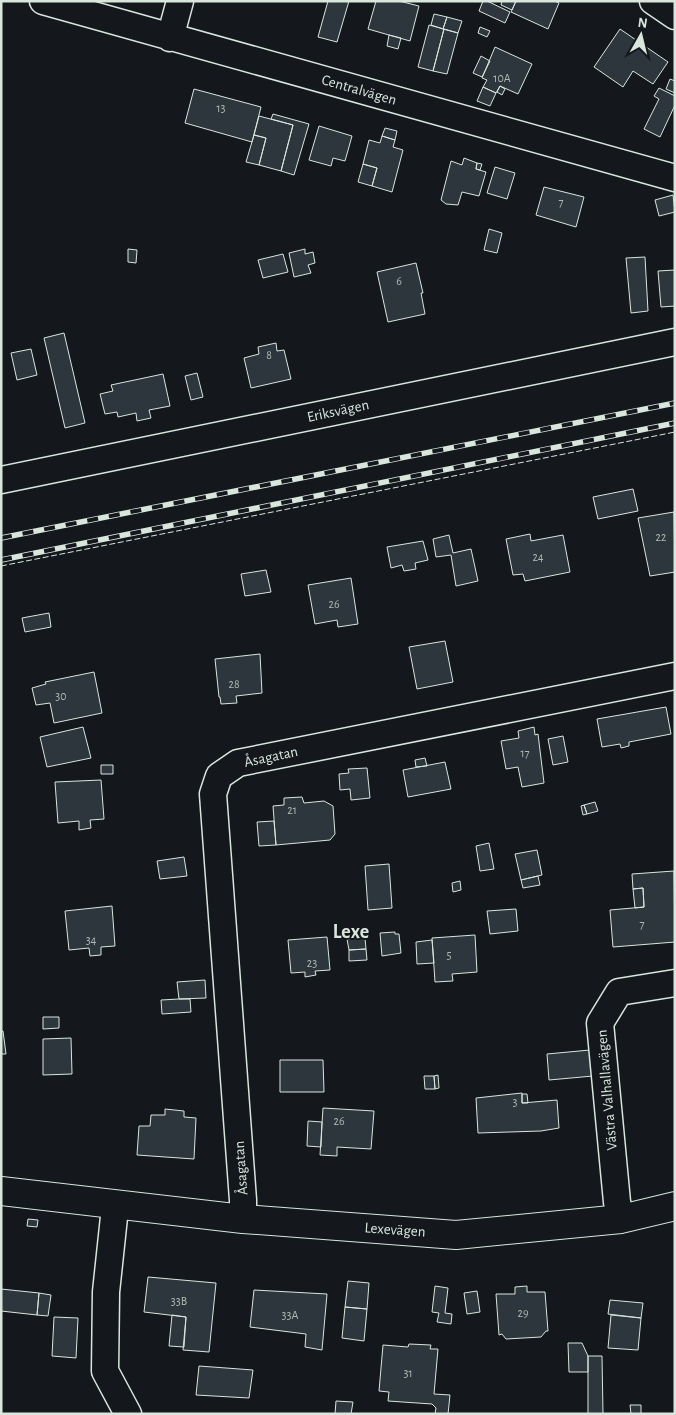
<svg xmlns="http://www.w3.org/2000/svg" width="676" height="1415" viewBox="0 0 676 1415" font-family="'Alegreya Sans',sans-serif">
	<rect width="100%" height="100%" fill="#14181c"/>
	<!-- building -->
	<path fill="#2c363c" stroke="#d8e6dc" d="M328,1H349L337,42L318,37Z
		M376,1H399L419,6L410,41L368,29Z
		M483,1H487L510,12L505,23L479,11Z
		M502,1H516L512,10L501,5Z
		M516,1H555L559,3L548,29L511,12Z
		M434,14L447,17L443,29L431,25Z
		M447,17L462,21L458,33L443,29Z
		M429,25L444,29L433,71L418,67Z
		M480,27L490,31L487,37L478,33Z
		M444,29L458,33L447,74L433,71Z
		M620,29L668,62L653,84L633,71L623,87L594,67Z
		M389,35L401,38L398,49L387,46Z
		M495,47L532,64L518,94L500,86L496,93L483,87L487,80L482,78Z
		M481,56L490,61L482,77L473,73Z
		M670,79L675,81V93L666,89Z
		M500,86L505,89L502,95L497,92Z
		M483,87L496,93L490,106L477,101Z
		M659,88L675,96V105L660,137L644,129L659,99L654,96Z
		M194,89L261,107L252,142L185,123Z
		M273,114L309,124L294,175L281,171L293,125L271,119Z
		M259,116L293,125L281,171L259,165L266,138L254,135Z
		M319,126L352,136L345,161L333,158L331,166L309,160Z
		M385,128L397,131L395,140L382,136Z
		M254,135L266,138L259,165L246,162Z
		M382,136L395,140L393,147L403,150L392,192L372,186L377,168L363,164L369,140L380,143Z
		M464,158L477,163L476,169L486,172L479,196L462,192L458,205L446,204L441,200L451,161L462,165Z
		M477,163L482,164L480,170L476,169Z
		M363,164L377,168L372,186L358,182Z
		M495,167L515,173L507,199L487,193Z
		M544,187L584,197L576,227L536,215Z
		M673,195L675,212L659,216L655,200Z
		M489,229L502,233L497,253L484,250Z
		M128,249L137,250L136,263L128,262Z
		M305,249V254L313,252L315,263L308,265L311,273L294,277L289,253Z
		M283,254L288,272L263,278L258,260Z
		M645,257L648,311L631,313L626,258Z
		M416,263L423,293H421L425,314L388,322L377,272Z
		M675,270V306L661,307L658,271Z
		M64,333L85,423L65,428L44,338Z
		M276,343L277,351L284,350L291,379L251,388L244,358L259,354L258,347Z
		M31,349L37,375L17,380L11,353Z
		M197,373L203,397L191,400L185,376Z
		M163,374L170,406L149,410L151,418L137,421L136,413L118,417L117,412L105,414L100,394L113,391L111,385Z
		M633,489L638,511L598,519L593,497Z
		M674,512L675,572L650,576L638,518Z
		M530,534L531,541L563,535L570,572L525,581L523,574L513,575L506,539Z
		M449,535L453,553L471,549L478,581L456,586L451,555L436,557L433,539Z
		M423,541L428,560L415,563L416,569L404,571L402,565L391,568L387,547Z
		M266,570L271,592L245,596L241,574Z
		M351,578L358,624L338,627L337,620L315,624L308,585Z
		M49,613L51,627L25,632L22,618Z
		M445,641L453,682L417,689L409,647Z
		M260,654L262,693L236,696L237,703L221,704L220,697H219L215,659Z
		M94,672L102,713L54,723L50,703L36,705L32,688L46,684L45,682Z
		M666,707L671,734L629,742V746L621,748L620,744L602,747L597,719Z
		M83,727L91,758L47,767L40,737Z
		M534,727L535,735L538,734L544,783L522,787L518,767L506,769L501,741L519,738L518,731Z
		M563,736L568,762L553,765L548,739Z
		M425,758L427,766L416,767L415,760Z
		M445,762L451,789L408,797L403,770Z
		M101,765H113V774H101Z
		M367,768L370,798L351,800L350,789L340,790L339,774L349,773L348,769Z
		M101,780L104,819L90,820L91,828L79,830V821L58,823L55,782Z
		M302,797L304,803L324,801L333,806L335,834L330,840L276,845L273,806L284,805V798Z
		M595,802L598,811L587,814L584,805Z
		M584,805L587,814L583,815L581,806Z
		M274,821L276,845L259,846L257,822Z
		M489,843L494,869L480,871L476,846Z
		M537,850L542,875L521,880L515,854Z
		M184,857L187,876L160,879L157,861Z
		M389,864L392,908L368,910L365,866Z
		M674,871L675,942L613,947L610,910L644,907L643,888L633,889L632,874Z
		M538,876L540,885L523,888L521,880Z
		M460,881L461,890L453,892L452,883Z
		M643,888L644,907L635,908L633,889Z
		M112,906L115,946L101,947V955L90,956L89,948L69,950L65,911Z
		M516,909L518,931L490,934L487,911Z
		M395,932V934H399L401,953L382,956L380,933Z
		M475,935L477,972L452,974L453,981L435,982L432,938Z
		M327,937L330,970L315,971L316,975L305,977V972L291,973L288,940Z
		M365,938L366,949L349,950L347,939Z
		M432,940L434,963L417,964L416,942Z
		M366,949L367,960L349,961V950Z
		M205,980L206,998L179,999L177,982Z
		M179,999H190L191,1012L162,1014L161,1000Z
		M43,1017H59V1028L43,1029Z
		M1,1031H3L6,1054H1Z
		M71,1038L72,1074L43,1075V1039Z
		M590,1050L593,1076L549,1080L547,1054Z
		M280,1060H323L324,1092H280Z
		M438,1075L439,1088L435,1089L434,1076Z
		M424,1076H434L435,1089H425Z
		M522,1093V1103L557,1100L559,1128L541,1131L478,1133L476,1098Z
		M522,1094H527L528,1103H522Z
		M323,1108L374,1111L371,1149L337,1147V1156L320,1155Z
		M165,1109L184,1111V1117L196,1118L194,1159L137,1155L139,1126H150L151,1115H165Z
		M308,1121L322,1122L321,1147L307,1146Z
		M28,1219L38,1220L37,1227L27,1226Z
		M148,1277L216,1283L209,1352L183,1350L186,1317L144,1312Z
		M348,1281L369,1283L367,1309L345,1307Z
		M435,1286L448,1288L445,1313L452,1314L451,1324L437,1322L439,1313L432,1312Z
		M527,1286V1292H545L548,1331H546L541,1337L506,1339L502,1334L499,1335L496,1294H515V1287Z
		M1,1289L39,1293L37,1315L1,1311Z
		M254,1290L327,1294L322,1350L305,1347L306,1334L250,1327Z
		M477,1291L480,1312L467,1314L464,1293Z
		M39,1293L51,1295L48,1316L37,1315Z
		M610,1300L643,1303L641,1318L608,1314Z
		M345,1307L367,1309L364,1341L342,1338Z
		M172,1315L186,1317L184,1347L169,1346Z
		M611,1315L641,1318L638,1350L608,1348Z
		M54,1317L78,1318L76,1358L52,1356Z
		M568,1343H582L588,1356V1372H569Z
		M409,1344L431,1345L430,1349H438L434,1394L450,1395L448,1414H435L436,1408L432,1404L388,1401L389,1392L379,1391L383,1345L408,1347Z
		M588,1356H602L603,1414H588Z
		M199,1366L253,1370L249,1398L196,1395Z
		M336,1401L353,1402L351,1414H335Z
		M630,1405H641V1414H631Z"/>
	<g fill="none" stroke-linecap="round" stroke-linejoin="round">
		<!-- street casing -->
		<g stroke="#d8e6dc" stroke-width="29">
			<path id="street" d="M43,1L675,178
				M653,1L675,16
				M170,38L180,1
				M1,480L675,342
				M114,1204V1217L106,1292L105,1371L128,1414
				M243,1219V1200L213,794L219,776L238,763L675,676
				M621,1219L617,1202L600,1023L619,992L675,983"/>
		</g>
		<!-- secondary casing -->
		<g stroke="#d8e6dc" stroke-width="30">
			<path id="secondary" d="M1,1191L243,1219L456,1235L621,1219L675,1206"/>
		</g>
		<!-- street -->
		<use href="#street" stroke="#14181c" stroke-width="26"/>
		<!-- secondary -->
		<use href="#secondary" stroke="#14181c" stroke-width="28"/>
		<!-- rail casing -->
		<g stroke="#d8e6dc" stroke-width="5.5">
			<path id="rail" d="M1,538L675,403
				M1,560L675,423"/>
		</g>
		<!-- rail -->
		<use href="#rail" stroke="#14181c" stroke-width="4" stroke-dasharray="11" stroke-linecap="butt"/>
		<!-- fence -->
		<path stroke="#d8e6dc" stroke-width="1" stroke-dasharray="6 2.5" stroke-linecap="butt" d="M1,566L675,432"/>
	</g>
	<g text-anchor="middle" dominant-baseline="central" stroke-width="4" stroke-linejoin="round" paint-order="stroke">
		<!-- number labels -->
		<g font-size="12" fill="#adbab4">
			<text x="502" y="78">10A</text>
			<text x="221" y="108">13</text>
			<text x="561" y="202">7</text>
			<text x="399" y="281">6</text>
			<text x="269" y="355">8</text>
			<text x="661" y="537">22</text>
			<text x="538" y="557">24</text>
			<text x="334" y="604">26</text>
			<text x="234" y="684">28</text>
			<text x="61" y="696">30</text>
			<text x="525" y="753">17</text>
			<text x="292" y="810">21</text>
			<text x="642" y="924">7</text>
			<text x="91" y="940">34</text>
			<text x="449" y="955">5</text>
			<text x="312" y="963">23</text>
			<text x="515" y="1102">3</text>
			<text x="339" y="1121">26</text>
			<text x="179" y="1301">33B</text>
			<text x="523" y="1313">29</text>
			<text x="290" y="1315">33A</text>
			<text x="408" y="1373">31</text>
		</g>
		<!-- street labels -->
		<g font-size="15" fill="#d8e6dc" stroke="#14181c">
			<text transform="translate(359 90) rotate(16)">Centralvägen</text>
			<text transform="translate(338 411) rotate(-12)">Eriksvägen</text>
			<text transform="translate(271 757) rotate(-12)">Åsagatan</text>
			<text transform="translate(607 1090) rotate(-95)">Västra Valhallavägen</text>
			<text transform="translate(241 1168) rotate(-94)">Åsagatan</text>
			<text transform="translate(395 1230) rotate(4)">Lexevägen</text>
		</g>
		<!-- district labels -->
		<g font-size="20" font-weight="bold" fill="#d8e6dc" stroke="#14181c">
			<text x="351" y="932">Lexe</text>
		</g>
	</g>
	<!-- border -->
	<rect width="676" height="1415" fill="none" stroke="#d8e6dc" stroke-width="5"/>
	<!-- north arrow -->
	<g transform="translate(641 35) rotate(8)" stroke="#14181c" stroke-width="4" paint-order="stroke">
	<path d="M0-4L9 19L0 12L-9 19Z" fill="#d8e6dc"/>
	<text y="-8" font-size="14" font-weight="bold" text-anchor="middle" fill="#d8e6dc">N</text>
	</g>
</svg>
